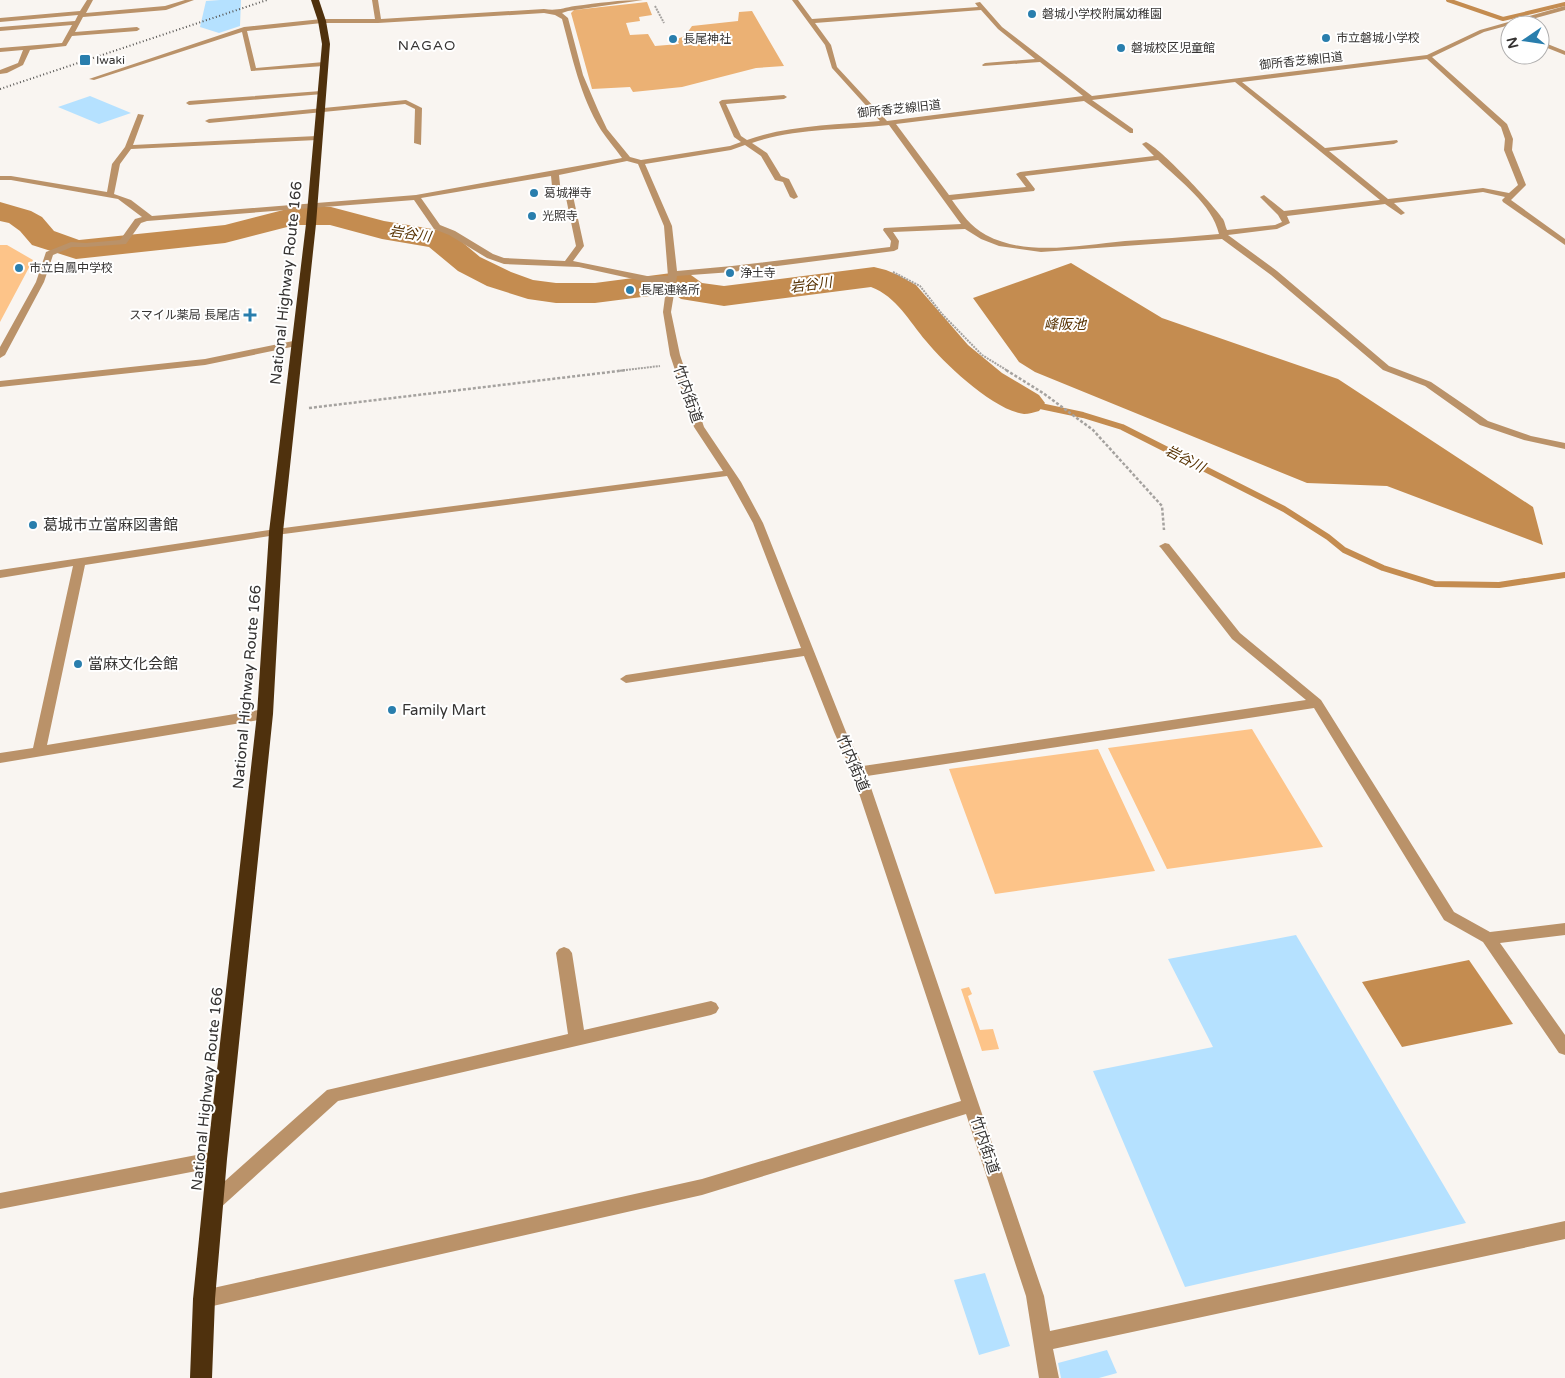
<svg xmlns="http://www.w3.org/2000/svg" width="1565" height="1378" viewBox="0 0 1565 1378" font-family="'Varela Round','Noto Sans JP',sans-serif">
	<rect width="100%" height="100%" fill="#f9f5f1"/>
	<!-- green -->
	<path fill="#fdc489" d="M0,245H7L33,260L0,322Z
		M1252,729L1323,847L1167,869L1108,748Z
		M1098,749L1155,871L995,894L949,769Z
		M969,987L972,994L968,996L980,1030L993,1029L999,1049L982,1051L961,989Z"/>
	<!-- forest -->
	<path fill="#ebb174" d="M647,2L652,15L639,17L640,21L626,23L630,35L648,34L655,46L679,44L677,39L685,36L692,26L738,21L739,12L752,11L784,66L756,68L682,87L633,92L630,87L592,89L571,13L574,10Z"/>
	<!-- water -->
	<path fill="#c48c50" d="M1071,263L1162,318L1338,379L1533,507L1543,545L1387,486L1307,483L1035,372L1019,362L973,298Z
		M1469,960L1513,1024L1402,1047L1362,982Z"/>
	<g fill="none" stroke-linecap="round" stroke-linejoin="round">
		<!-- stream-far1 -->
		<path stroke="#c48c50" stroke-width="4" d="M1448,0L1503,19L1565,4"/>
		<!-- stream -->
		<path stroke="#c48c50" stroke-width="6" d="M1026,403L1083,415L1122,427L1284,509L1328,537L1344,550L1383,568L1435,584L1499,585L1565,575"/>
		<!-- river -->
		<path fill="#c48c50" fill-rule="evenodd" d="M0,202L31,211L42,217L54,231L79,240L225,225L295,207H331L384,221L450,232L480,257L511,272L533,280L556,283H595L679,272L691,275L702,283L724,286L874,267L886,270L898,275L916,285L968,345L1002,373L1039,395L1045,403L1039,411C1034,412 1029,414 1024,414C993,410 945,364 926,341C909,321 897,297 871,287L724,306L681,299L673,293L595,303H556L528,299L487,286L458,271L429,247L382,239L330,225H295L225,243L76,259L32,245L20,231L9,223L0,221Z"/>
	</g>
	<!-- building -->
	<path fill="#b5e1ff" d="M220,0H241L240,26L219,33L200,27L206,1Z
		M90,96L131,113L99,124L58,107Z
		M1296,935L1466,1223L1185,1287L1093,1071L1213,1047L1168,959Z
		M985,1273L1010,1346L979,1355L954,1280Z
		M1107,1350L1117,1373L1099,1378H1061L1058,1363Z"/>
	<g fill="none" stroke-linecap="round" stroke-linejoin="round">
		<!-- path-far1 -->
		<path stroke="#a5a29f" stroke-width="2" stroke-dasharray="2 1" stroke-linecap="butt" d="M655,6L664,23
			M893,272L920,286L942,314L982,355L1008,371
			M617,371L660,366"/>
		<!-- path -->
		<path stroke="#a5a29f" stroke-width="2.5" stroke-dasharray="3 2" stroke-linecap="butt" d="M1006,370L1043,393L1093,430L1162,506L1164,530
			M309,408L627,370"/>
		<!-- minor -->
		<path fill="#ba9269" fill-rule="evenodd" d="M87,0H93L86,13L165,6L185,0H194L166,10L83,17L75,32L137,27L140,29L137,31L72,36L66,46L30,50L23,65L7,73L0,74V70L18,63L23,50L0,52V48L62,43L72,25L0,31V27L75,21L78,15L0,22V18L80,11Z
			M372,0H378L381,19L544,9C557,11 563,8 575,6C598,3 620,0 643,0L568,11L562,13L568,18L583,75L598,110L607,129L630,157L641,160L730,146L741,142L734,137L719,102L722,100L784,95L787,97L784,99L726,104L741,136L747,140C788,125 836,125 880,121L832,68L825,45L792,0H798L812,19L978,7L975,3L980,2L1002,27L1092,96L1427,55L1480,30L1565,6V10L1484,32L1432,57L1507,124L1513,139L1512,150L1526,185L1511,200L1565,239V245L1503,202L1502,200L1505,197L1483,192L1394,203L1405,213L1401,215L1385,204L1287,216L1290,223L1277,229L1228,235L1277,271L1389,366L1431,382L1488,421L1531,436L1565,443V449L1524,440L1480,425L1425,386L1383,370L1271,275L1222,239L1041,252L999,246L981,239L965,229L893,232L899,241L898,249L894,251L732,272L677,276L671,312L680,355L704,427L741,482L763,523L846,732L863,766L1306,700L1232,639L1161,548L1159,546L1165,543L1169,544L1240,633L1321,700L1454,912L1490,932L1565,923V935L1500,943L1565,1035V1055L1559,1053L1483,942L1444,920L1314,708L867,776L1044,1296L1050,1331L1565,1221V1239L1053,1349L1059,1378H1039L1026,1296L966,1114L702,1195L204,1308L198,1305L195,1299L198,1293L204,1290L702,1179L961,1101L852,772L834,732L804,656L626,683L620,679L626,675L801,648L753,523L727,476L276,535L85,565L47,745L265,709L270,711L271,714L270,717L265,719L0,763V753L33,748L73,566L0,578V570L276,529L723,471L694,427L670,355L663,312L667,282H647L579,267L504,264L487,258L449,235L434,229L414,200L147,221L141,223L126,244L86,247H72L53,255L44,282L5,355L0,358V347L36,282L46,252L71,242L86,243L120,240L135,219L142,217L118,199L11,180H0V176H11L107,192L112,164L125,147L138,114L144,115L133,145L317,136L321,138L317,140L131,149L120,164L114,194L131,200L152,216L416,195L622,158C615,148 607,139 601,130C580,96 572,56 562,19L555,15L544,13L378,23H322L247,31L256,68L324,62L327,64L324,66L251,71L242,32L94,80L89,79L244,27L322,19H375ZM981,10L998,29L1035,59L985,63L982,65L983,66L1040,62L1083,96L887,121L837,67L831,45L815,23ZM1427,59L1501,127L1505,139L1504,150L1518,185L1509,193L1483,188L1388,199L1329,151L1394,144L1398,142L1397,140L1325,148L1242,82ZM1235,82L1380,200L1284,211L1264,195L1260,197L1278,215L1282,222L1275,225L1227,230C1225,226 1225,222 1223,219C1212,203 1160,148 1146,142L1142,144L1154,156L1020,172L1016,174L1026,187L949,195L896,124L1084,101L1130,133H1133V129L1092,100ZM889,125L961,224L884,228L883,230L891,241L890,247L732,266L677,271L672,226L645,164L731,150L745,145L761,156L775,180L783,182L790,197L794,199L798,197L789,179L781,176L767,153L752,143C794,128 845,130 889,125ZM1158,160C1180,181 1212,204 1219,234C1188,237 1156,239 1125,241C1081,245 1027,257 986,235C970,226 962,214 952,200L1034,191L1035,189L1025,176ZM627,161L638,164L664,226L668,276H647L573,261L584,246L573,196L569,194H561L559,175ZM551,176L553,196L557,198H566L576,246L565,261L504,258L493,254L455,231L440,225L421,198Z
			M1540,41L1565,51V55L1540,45Z
			M321,91L324,93L323,94L189,105L186,103L189,101Z
			M406,100L422,108L421,145L414,143L415,109L405,104L209,123L205,121L209,119Z
			M298,340L301,341V345L205,365L0,387V381L205,359Z
			M564,947L569,949L572,953L584,1030L711,1001L716,1003L719,1008L716,1013L711,1015L338,1101L219,1209L213,1211L207,1209L204,1203L207,1197L327,1090L568,1034L556,953L559,949Z
			M217,1151L223,1153L225,1159L223,1165L217,1167L0,1209V1193Z"/>
		<!-- highway -->
		<path fill="#4f310d" fill-rule="evenodd" d="M311,0H319L326,21L330,44L316,224L283,532L273,714L227,1159L215,1299L212,1378H190L193,1299L207,1159L257,714L269,532L306,224L322,44L318,21Z"/>
		<!-- rail -->
		<path stroke="#565452" stroke-width="2" stroke-dasharray="1 2.5" stroke-linecap="butt" d="M0,89L267,0"/>
	</g>
	<!-- markers -->
	<g fill="#297ead" stroke="#fff" stroke-width="2">
		<circle cx="1032" cy="14" r="5"/>
		<circle cx="1326" cy="38" r="5"/>
		<circle cx="673" cy="39" r="5"/>
		<circle cx="1121" cy="48" r="5"/>
		<rect x="79" y="54" width="12" height="12" rx="2.5"/>
		<circle cx="534" cy="193" r="5"/>
		<circle cx="532" cy="216" r="5"/>
		<circle cx="19" cy="268" r="5"/>
		<circle cx="730" cy="273" r="5"/>
		<circle cx="630" cy="290" r="5"/>
		<path d="M247.5 307.5h5v5h5v5h-5v5h-5v-5h-5v-5h5z"/>
		<circle cx="33" cy="525" r="5"/>
		<circle cx="78" cy="664" r="5"/>
		<circle cx="392" cy="710" r="5"/>
	</g>
	<g text-anchor="middle" dominant-baseline="central" stroke-width="4" stroke-linejoin="round" paint-order="stroke">
		<!-- far-poi labels -->
		<g font-size="12" fill="#353332" stroke="#fff" text-anchor="start">
			<text x="1042" y="14">磐城小学校附属幼稚園</text>
			<text x="1336" y="38">市立磐城小学校</text>
			<text x="683" y="39">長尾神社</text>
			<text x="1131" y="48">磐城校区児童館</text>
			<text x="96" y="60">Iwaki</text>
			<text x="544" y="193">葛城禅寺</text>
			<text x="542" y="216">光照寺</text>
			<text x="29" y="268">市立白鳳中学校</text>
			<text x="740" y="273">浄土寺</text>
			<text x="640" y="290">長尾連絡所</text>
			<text x="240" y="315" text-anchor="end">スマイル薬局 長尾店</text>
		</g>
		<!-- far-street labels -->
		<g font-size="12" fill="#353332" stroke="#fff">
			<text transform="translate(1301 61) rotate(-6)">御所香芝線旧道</text>
			<text transform="translate(899 109) rotate(-6)">御所香芝線旧道</text>
		</g>
		<!-- far-neighbourhood labels -->
		<g font-size="14" letter-spacing="1" fill="#353332" stroke="#fff">
			<text x="427" y="45">NAGAO</text>
		</g>
		<!-- far-water labels -->
		<g font-size="14" font-style="italic" fill="#563100" stroke="#fff">
			<text transform="translate(410 234) rotate(9)">岩谷川</text>
			<text transform="translate(811 285) rotate(-7)">岩谷川</text>
			<text x="1065" y="324">峰阪池</text>
			<text transform="translate(1185 459) rotate(27)">岩谷川</text>
		</g>
		<!-- street labels -->
		<g font-size="15" fill="#353332" stroke="#fff">
			<text transform="translate(286 283) rotate(-84)">National Highway Route 166</text>
			<text transform="translate(688 394) rotate(71)">竹内街道</text>
			<text transform="translate(247 687) rotate(-85)">National Highway Route 166</text>
			<text transform="translate(853 763) rotate(67)">竹内街道</text>
			<text transform="translate(207 1089) rotate(-84)">National Highway Route 166</text>
			<text transform="translate(985 1145) rotate(72)">竹内街道</text>
		</g>
		<!-- poi labels -->
		<g font-size="15" fill="#353332" stroke="#fff" text-anchor="start">
			<text x="43" y="525">葛城市立當麻図書館</text>
			<text x="88" y="664">當麻文化会館</text>
			<text x="402" y="710">Family Mart</text>
		</g>
	</g>
	<!-- north arrow -->
	<g transform="translate(1525 40) rotate(257)"><circle r="24" fill="#ffffff" stroke="#aeadad"/>
	<path d="M0-4L9 19L0 12L-9 19Z" fill="#297ead"/>
	<text y="-8" font-size="14" font-weight="bold" text-anchor="middle" fill="#353332">N</text>
	</g>
</svg>
